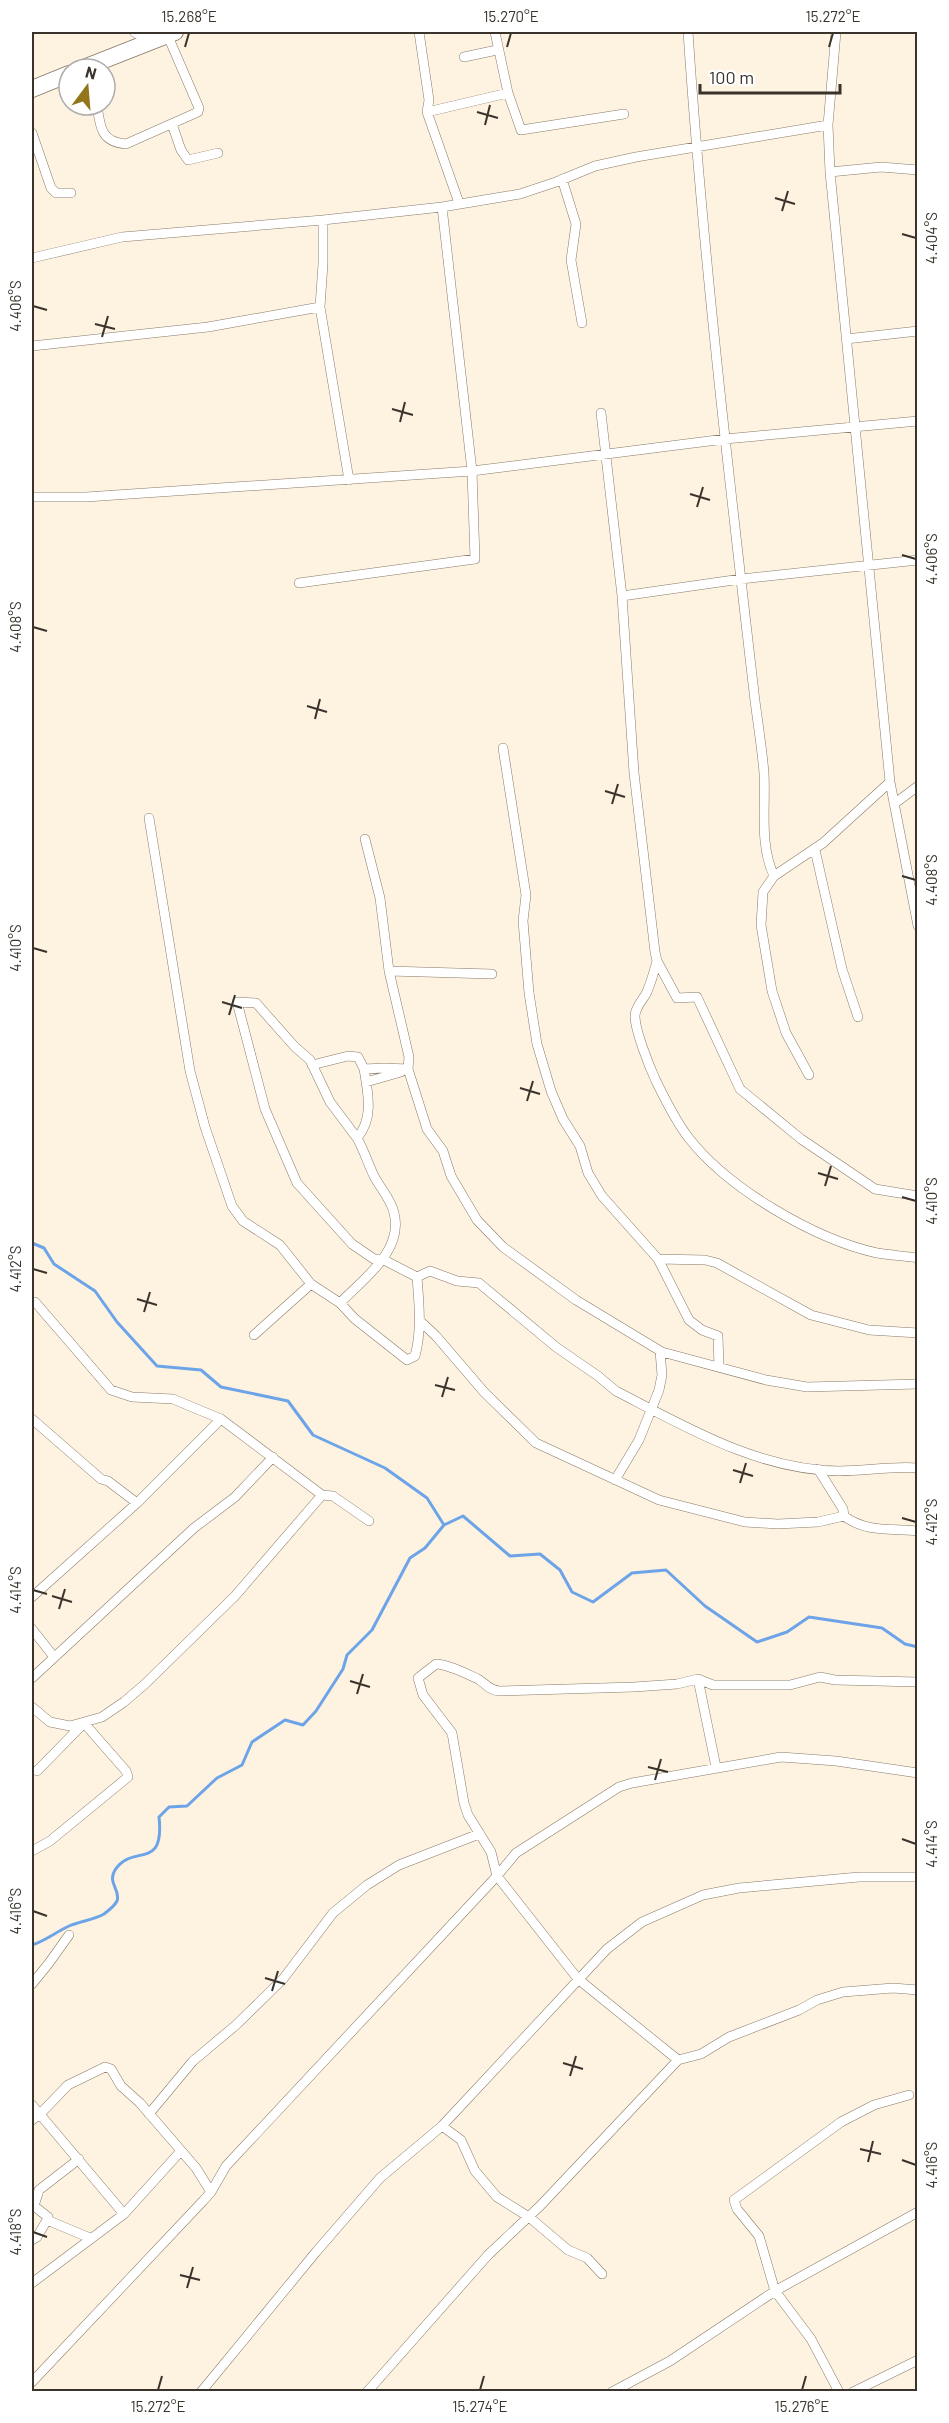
<svg xmlns="http://www.w3.org/2000/svg" width="949" height="2423" viewBox="0 0 949 2423" font-family="Barlow,sans-serif">
	<rect width="100%" height="100%" fill="#fef2e1"/>
	<g fill="none" stroke-linecap="round" stroke-linejoin="round">
		<!-- stream -->
		<path stroke="#6da4e8" stroke-width="3" d="M32,1243L44,1248L54,1264L95,1291L117,1322L157,1366L201,1370L221,1387L288,1401L313,1435L385,1468L427,1498L444,1525L463,1516L510,1556L540,1554L560,1570L572,1592L593,1602L632,1573L666,1570L705,1606L757,1642L787,1632L809,1617L882,1628L905,1644L918,1647
			M32,1945C45,1941 56,1932 69,1926C80,1921 94,1920 104,1914C108,1911 115,1905 117,1901C121,1890 107,1883 115,1870C132,1843 165,1872 159,1817L169,1807L187,1806L217,1778L242,1765L252,1742L285,1720L303,1725L316,1711L343,1669L347,1655L372,1630L410,1558L425,1548L444,1525"/>
		<!-- street casing -->
		<g stroke="#887a67" stroke-width="10">
			<path id="street" d="M134,32L150,41
				M419,32L429,100L427,112L459,203
				M495,32L508,93L521,130L624,114
				M688,32C703,255 729,478 755,701C758,724 762,749 764,773C766,807 759,844 774,876
				M836,32L828,125L830,172L890,782L918,926
				M464,57L497,50
				M97,105C100,127 101,142 126,144L198,112L199,108L167,34
				M427,112L508,93
				M172,124L181,150L188,160L218,153
				M32,133L51,188L56,193H71
				M830,172L881,167L918,170
				M562,179L576,224L571,260L582,323
				M323,220V264L320,307L349,480
				M32,258L122,237L323,220L442,207L520,194L556,182L595,166L636,157L828,125
				M846,339L918,331
				M32,346L208,327L320,307
				M601,413L622,596L634,773L655,952L657,961L677,998L697,997L740,1089L801,1139L875,1189L918,1196
				M32,497H86L472,471L725,439L918,421
				M299,583L475,559L472,471L442,207
				M622,596L741,579L918,560
				M503,748L526,895L523,921L529,993L537,1044L551,1091L563,1119L580,1146L588,1173L602,1196L658,1259L689,1320L702,1330L718,1336L719,1367
				M894,804L918,786
				M149,818L190,1071L205,1127L232,1206L243,1221L280,1245L311,1284L340,1303L355,1319L407,1360L415,1356C422,1330 419,1303 417,1277
				M365,839L380,898L389,971L409,1057L408,1069L427,1129L443,1151L451,1176L477,1220L503,1247L576,1300L662,1352L766,1380L807,1387L918,1384
				M815,850L842,969L858,1017
				M657,961C654,972 651,982 647,992C643,1000 635,1007 635,1016C635,1031 650,1068 656,1081C666,1101 675,1120 688,1137C727,1188 814,1239 877,1253C890,1255 904,1256 918,1258
				M389,971L492,974
				M312,1065L348,1056L358,1057L364,1069L384,1068L408,1069
				M809,1075L786,1033L772,991L761,925L763,892L774,876L823,843L890,782
				M366,1082L401,1072
				M357,1138L330,1102L310,1060L295,1047L256,1003L237,1002L265,1109L297,1183L352,1244L374,1259H382L417,1277L430,1271L457,1281L479,1283L556,1347L598,1376L616,1391C686,1427 758,1470 839,1471C865,1471 891,1466 918,1468
				M658,1259L705,1260L717,1263L811,1315L869,1330L918,1333
				M35,1302L111,1390L132,1397L173,1399L221,1419L322,1495L333,1496L369,1521
				M340,1303C363,1279 404,1251 394,1213C391,1199 380,1188 374,1176C368,1164 364,1150 357,1138C374,1119 368,1093 364,1069
				M420,1321L436,1336L484,1392L536,1443L659,1500L745,1522L778,1524L818,1522L844,1516
				M254,1335L311,1284
				M32,1419L101,1479L108,1481L137,1503
				M818,1469L843,1509L844,1516C867,1533 891,1528 918,1531
				M615,1480L639,1440L659,1390L662,1375L660,1351
				M32,1597L137,1503L221,1419
				M32,1629L54,1657
				M32,1678L194,1528L235,1497L273,1457
				M698,1679L716,1767
				M32,1707L50,1722L70,1726L102,1717L124,1702L145,1684L235,1596L322,1495
				M32,1851L50,1841L128,1777L126,1771L84,1723L37,1771
				M32,1984L49,1963L69,1935
				M678,2060L578,1979L497,1876L491,1852L468,1815L464,1803L452,1733L423,1695L418,1678L436,1664C450,1665 465,1673 478,1679C486,1684 489,1690 499,1691L634,1687L677,1684L698,1679L713,1685H790L820,1677L835,1680L918,1682
				M32,2105L124,2214
				M149,2114L193,2061L236,2025L283,1979L333,1913L367,1885L399,1865L479,1834
				M32,2120L40,2114L68,2085L105,2067L111,2069L121,2086L140,2103L196,2168L211,2192
				M442,2126L461,2140L475,2171L497,2197L529,2217L568,2250L587,2258L602,2274
				M79,2159L39,2190L34,2206L48,2217L47,2220L90,2238
				M32,2240L37,2237L47,2220
				M32,2283L124,2214L180,2152
				M32,2382L203,2201L211,2192L226,2166L497,1876L516,1853L619,1787L632,1783L781,1757L836,1761L918,1773
				M201,2392L316,2252L380,2178L442,2126L607,1949L642,1922L703,1895L739,1888L859,1877H918
				M367,2392L488,2255L540,2206L678,2060L701,2054L729,2037L799,2010L817,2000L843,1992L893,1988L918,1990
				M612,2392L670,2361L775,2291L918,2212
				M839,2392L811,2339L775,2291L759,2236L737,2209L734,2200L841,2122L874,2105L909,2095
				M853,2392L918,2360"/>
		</g>
		<!-- highway casing -->
		<g stroke="#887a67" stroke-width="18">
			<path id="highway" d="M81,69L175,32
				M32,89L69,74"/>
		</g>
		<!-- street -->
		<use href="#street" stroke="#fff" stroke-width="9"/>
		<!-- highway -->
		<use href="#highway" stroke="#fff" stroke-width="16"/>
	</g>
	<!-- ticks -->
	<path fill="none" stroke="#39332b" stroke-width="2" d="M185,47L189,33M507,47L511,33M829,47L833,33M477,112L498,118M485,125L490,105M775,198L795,204M782,211L788,191M902,234L916,238M33,306L47,310M95,324L115,329M102,337L108,316M392,409L413,415M400,422L405,402M690,494L710,500M697,507L703,487M902,555L916,559M33,627L47,631M307,706L327,712M315,719L320,699M605,791L625,797M612,804L618,784M902,876L916,880M33,948L47,952M222,1002L242,1008M229,1015L235,995M520,1088L540,1094M527,1101L533,1081M818,1173L838,1179M825,1186L831,1166M902,1197L916,1201M33,1269L47,1273M137,1299L157,1305M144,1312L150,1292M435,1385L455,1390M442,1397L448,1377M733,1470L753,1476M740,1483L746,1463M902,1518L916,1522M33,1590L47,1594M52,1596L72,1602M59,1609L65,1589M350,1681L370,1687M357,1694L363,1674M648,1767L668,1772M655,1780L661,1759M902,1839L916,1844M33,1911L47,1916M265,1978L285,1984M272,1991L278,1971M563,2063L583,2069M570,2076L576,2056M860,2149L881,2154M902,2160L916,2165M868,2162L873,2141M33,2232L47,2237M180,2275L200,2280M187,2288L193,2267M158,2390L162,2376M480,2390L484,2376M802,2390L806,2376"/>
	<!-- border -->
	<rect width="949" height="2423" fill="none" stroke="#ffffff" stroke-width="66"/>
	<!-- north arrow -->
	<g transform="translate(87 87) rotate(16)"><circle r="28" fill="#ffffff" stroke="#b0adaa" stroke-width="1.5"/>
	<path d="M0-4.5L10 22L0 15L-10 22Z" fill="#93751c"/>
	<text y="-9" font-size="16" font-weight="bold" text-anchor="middle" fill="#39332b">N</text>
	</g>
	<!-- scale -->
	<path d="M700 84v9h140v-9" fill="none" stroke="#39332b" stroke-width="3"/>
	<text x="709" y="84" font-size="18" fill="#39332b" stroke="#ffffff" stroke-width="4.5" paint-order="stroke">100 m</text>
	<rect x="33" y="33" width="883" height="2357" fill="none" stroke="#39332b" stroke-width="2"/>
	<g font-size="15" text-anchor="middle" fill="#39332b">
		<text x="189" y="22">15.268°E</text>
		<text x="511" y="22">15.270°E</text>
		<text x="833" y="22">15.272°E</text>
		<text transform="translate(932 238) rotate(-90)" y="5">4.404°S</text>
		<text transform="translate(16 306) rotate(-90)" y="5">4.406°S</text>
		<text transform="translate(932 559) rotate(-90)" y="5">4.406°S</text>
		<text transform="translate(16 627) rotate(-90)" y="5">4.408°S</text>
		<text transform="translate(932 880) rotate(-90)" y="5">4.408°S</text>
		<text transform="translate(16 948) rotate(-90)" y="5">4.410°S</text>
		<text transform="translate(932 1201) rotate(-90)" y="5">4.410°S</text>
		<text transform="translate(16 1269) rotate(-90)" y="5">4.412°S</text>
		<text transform="translate(932 1522) rotate(-90)" y="5">4.412°S</text>
		<text transform="translate(16 1590) rotate(-90)" y="5">4.414°S</text>
		<text transform="translate(932 1844) rotate(-90)" y="5">4.414°S</text>
		<text transform="translate(16 1911) rotate(-90)" y="5">4.416°S</text>
		<text transform="translate(932 2165) rotate(-90)" y="5">4.416°S</text>
		<text transform="translate(16 2232) rotate(-90)" y="5">4.418°S</text>
		<text x="158" y="2412">15.272°E</text>
		<text x="480" y="2412">15.274°E</text>
		<text x="802" y="2412">15.276°E</text>
	</g>
</svg>
